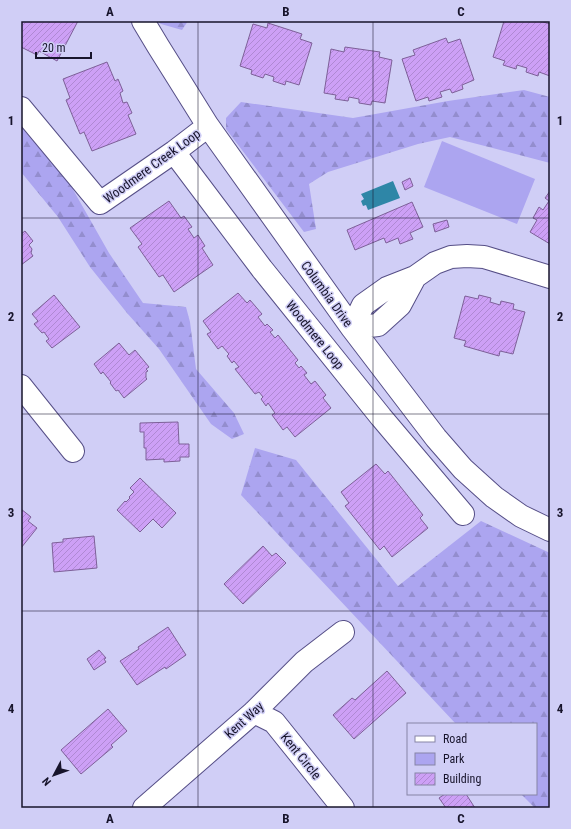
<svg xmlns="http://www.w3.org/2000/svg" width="571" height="829" viewBox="0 0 571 829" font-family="'Roboto Condensed',sans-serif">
	<defs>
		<pattern id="forest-firs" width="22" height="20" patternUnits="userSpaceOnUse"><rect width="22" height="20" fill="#aca5f0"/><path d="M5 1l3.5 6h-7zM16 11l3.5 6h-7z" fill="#938dce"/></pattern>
		<pattern id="building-hatch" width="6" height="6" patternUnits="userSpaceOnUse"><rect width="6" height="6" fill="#cda0f6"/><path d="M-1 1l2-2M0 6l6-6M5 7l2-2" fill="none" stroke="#af89d3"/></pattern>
	</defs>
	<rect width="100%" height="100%" fill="#d0cef6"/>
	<!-- green -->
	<path fill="#aca5f0" d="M442,141L535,179L517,224L424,187Z"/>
	<!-- forest -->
	<path fill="url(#forest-firs)" d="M158,21H188L182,30L161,24Z
		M524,90L550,97V163L450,137L418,144L328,172L309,184L316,229L304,232L226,129V118L241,102L353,118L448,101Z
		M21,127L71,186L109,253L143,303L186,307L190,322L196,369L234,413L244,434L232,439L211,424L159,349L127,313L90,267L58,217L21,172Z
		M255,448L296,460L398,586L481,521L550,553V808H535L521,794H536V724H456L241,495Z"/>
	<!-- water -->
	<path fill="#2e86a7" d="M393,181L400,198L368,210L366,205L363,206L361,201L364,199L361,194Z"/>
	<!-- building -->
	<path fill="url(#building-hatch)" stroke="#7d6098" d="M21,21H78L57,61L39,51L37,55L21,47Z
		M504,21H540L550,24V76L539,72L538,76L526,72L527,68L517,65L516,69L503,65L505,61L493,57Z
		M268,23L302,34L300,39L312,43L299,85L286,81L285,85L273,81L274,77L265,74L263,78L251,74L252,70L240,66L253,24L267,28Z
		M446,38L448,43L460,39L474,80L462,85L463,89L452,93L450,89L440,92L442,97L429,101L428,97L416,101L402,59L415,55L413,50Z
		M345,47L380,52L379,57L392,60L385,103L372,101L371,105L359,103V99L349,97L348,101L335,99L336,95L324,93L331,49L344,52Z
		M107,62L115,81L118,79L123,91L120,93L123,103L127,102L132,113L128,115L136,134L92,151L84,132L80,134L66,100L70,98L63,79Z
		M410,178L413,186L405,190L402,182Z
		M550,191V244L530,232L537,220L533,218L539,207L543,210L549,201L545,198Z
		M169,201L181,218L184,216L192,227L188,229L194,238L198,235L205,246L202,248L213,265L174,292L163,275L159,277L138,247L142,244L130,228Z
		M412,202L423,227L410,233L413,239L400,244L398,238L386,243L384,238L355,250L347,230Z
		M447,220L449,227L435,232L433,224Z
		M25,231L33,241L29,245L32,249L31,253L33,256L21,265V234Z
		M238,293L247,303L250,300L262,314L258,317L265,326L267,324L273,330L270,332L275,338L278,335L298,360L295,363L299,368L301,366L307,373L304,375L311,384L315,381L326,395L323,398L331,408L295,437L287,427L283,430L272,415L275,413L268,403L266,406L261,399L263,397L259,392L255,394L235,369L239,367L234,361L232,363L227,356L229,354L222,346L218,349L207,334L211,332L203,321Z
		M54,295L80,327L52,348L46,341L49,339L44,332L42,333L34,324L38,321L32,314Z
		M479,295L491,298L490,302L500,305L501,301L514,304L513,309L525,312L513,354L500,351L499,356L464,346L466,341L454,338L465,296L478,299Z
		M119,343L129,355L135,350L149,367L146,369L148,371L146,372V378L147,379L124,398L118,390L116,391L110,383L111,382L103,372L101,374L94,364Z
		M178,422L179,444H189V457H180V461L164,462V459L146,460V448H144V432H140V423Z
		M376,464L385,474L388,471L423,515L420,518L428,528L392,557L384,546L380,550L345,506L349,503L341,492Z
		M140,478L176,513L162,528L153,519L140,532L117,510L125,501L126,502L130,498L129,497L134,492L130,488Z
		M21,509L31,517L28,521L37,528L21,548Z
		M94,536L97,568L54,572L52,543L63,542V539Z
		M263,546L272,556L276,553L286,563L243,604L224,584Z
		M168,627L186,655L166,669L165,667L137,685L120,661L139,649L138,647Z
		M99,650L106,658L104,659L106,662L94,670L87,659Z
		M387,671L406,693L354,739L333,715L352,698L355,700Z
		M108,709L127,731L111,745L113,747L81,774L61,750Z
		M445,794H466L475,808H446L439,798Z"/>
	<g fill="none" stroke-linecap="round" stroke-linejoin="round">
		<!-- minor casing -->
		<g stroke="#564f87" stroke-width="24">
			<path id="minor" d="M143,21L158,46L208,126L352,328L436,438L463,469L494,497L521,516L550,530
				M21,108L100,203L174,152L208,126
				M174,152L262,269L381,417L463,514
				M352,328L363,305L387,288L415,277L435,263L451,257L467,256L484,257L550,277
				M352,328L378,325L400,305L415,277
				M21,386L73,451
				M254,712L274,722L343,808
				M144,808L254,712L304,662L343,632"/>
		</g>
		<!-- minor -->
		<use href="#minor" stroke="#fff" stroke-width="22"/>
	</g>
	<!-- grid -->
	<path fill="none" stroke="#17142b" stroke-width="1" stroke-opacity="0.55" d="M198,21V808M373,21V808M21,218H550M21,414H550M21,611H550"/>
	<g text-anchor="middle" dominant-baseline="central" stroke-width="3" stroke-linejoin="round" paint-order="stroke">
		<!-- street labels -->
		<g font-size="13" fill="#17142b" stroke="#d0cef6">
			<text transform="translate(152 166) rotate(-36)">Woodmere Creek Loop</text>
			<text transform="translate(327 294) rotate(54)">Columbia Drive</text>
			<text transform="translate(315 335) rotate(51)">Woodmere Loop</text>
			<text transform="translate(244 720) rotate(-42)">Kent Way</text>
			<text transform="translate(301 756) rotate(51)">Kent Circle</text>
		</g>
	</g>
	<!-- border -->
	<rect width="571" height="829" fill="none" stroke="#d0cef6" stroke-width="44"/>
	<!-- legend -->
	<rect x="407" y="723" width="130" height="72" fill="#d0cef6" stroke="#8684a5"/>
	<rect x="415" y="736" width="20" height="6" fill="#ffffff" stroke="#8684a5"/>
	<text x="443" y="743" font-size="12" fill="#17142b">Road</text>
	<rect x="415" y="753" width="20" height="12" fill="#aca5f0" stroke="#8684a5"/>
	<text x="443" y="763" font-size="12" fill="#17142b">Park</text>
	<rect x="415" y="773" width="20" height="12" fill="url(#building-hatch)" stroke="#8684a5"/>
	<text x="443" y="783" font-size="12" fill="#17142b">Building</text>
	<!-- north arrow -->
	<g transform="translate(54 775) rotate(229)" stroke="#d0cef6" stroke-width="3" paint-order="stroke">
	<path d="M0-3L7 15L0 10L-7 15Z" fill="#17142b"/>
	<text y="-6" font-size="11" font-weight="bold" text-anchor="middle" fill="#17142b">N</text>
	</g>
	<!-- scale -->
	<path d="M36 52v6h55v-6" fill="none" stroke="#17142b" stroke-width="2"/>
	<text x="42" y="52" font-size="12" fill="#17142b" stroke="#d0cef6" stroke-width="3" paint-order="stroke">20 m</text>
	<rect x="22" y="22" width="527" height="785" fill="none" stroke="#17142b" stroke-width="1.5"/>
	<g font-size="13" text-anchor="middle" font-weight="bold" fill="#17142b">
		<text x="110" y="16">A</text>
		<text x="286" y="16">B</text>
		<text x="461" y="16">C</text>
		<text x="11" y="125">1</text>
		<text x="560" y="125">1</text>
		<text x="11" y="321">2</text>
		<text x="560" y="321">2</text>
		<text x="11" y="517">3</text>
		<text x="560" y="517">3</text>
		<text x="11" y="713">4</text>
		<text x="560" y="713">4</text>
		<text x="110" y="823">A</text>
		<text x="286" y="823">B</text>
		<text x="461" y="823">C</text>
	</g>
</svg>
